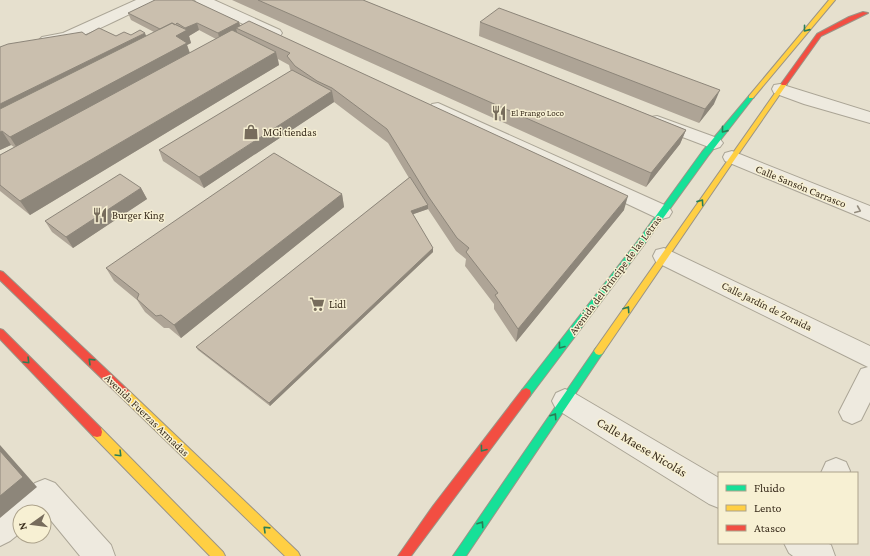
<svg xmlns="http://www.w3.org/2000/svg" width="870" height="556" viewBox="0 0 870 556" font-family="'Crimson Pro',serif">
	<rect width="100%" height="100%" fill="#e6e0ce"/>
	<g fill="none" stroke-linecap="round" stroke-linejoin="round">
		<!-- street casing -->
		<g stroke="#aba596" stroke-width="2">
			<path id="street" d="M136,0H154L152,3C128,14 66,49 42,43L39,40L42,37L63,33Z
				M195,0H214L280,30L282,33L280,36L275,37L270,36L197,3Z
				M780,84L870,112V123L804,104L774,93L772,89L774,85Z
				M438,103L669,207L672,212L669,217L662,219L655,217L432,112L429,108L432,104Z
				M657,116L720,139L723,143L720,147L714,149L651,125L648,121L651,117Z
				M732,151L870,206V221L725,161L723,157L725,153Z
				M664,248L870,346V402L861,420L852,424L843,420L839,412L861,369L868,367L656,262L653,256L656,250Z
				M565,389L574,393L719,478V508L709,504L556,409L552,401L556,393Z
				M836,458L846,462L850,471L849,473H821L826,462Z
				M45,479L55,483L111,545L115,556H80L44,512H20V533L10,541L0,546V512L35,483Z
				M784,543H827L831,545L835,556H793L789,553Z"/>
		</g>
		<!-- fast casing -->
		<g stroke="#9b9486" stroke-width="2">
			<path id="fast" d="M751,95L754,97L753,98L708,156L643,246L530,396L526,398L522,396L521,393L522,390L637,242L702,152L749,96Z
				M599,347L602,348L604,351L602,354L466,556H453L596,348Z"/>
		</g>
		<!-- slow casing -->
		<g stroke="#9b9486" stroke-width="2">
			<path id="slow" d="M829,0H835L753,98H749V96Z
				M784,82L787,84L735,159L602,354L599,355L596,354L594,351L596,348L782,83Z
				M125,389L129,391L298,552L300,556H285L121,397L120,394L121,391Z
				M97,427L101,428L223,552L225,556H210L93,436L92,432L93,428Z"/>
		</g>
		<!-- jam casing -->
		<g stroke="#9b9486" stroke-width="2">
			<path id="jam" d="M863,12L868,13L821,36L786,85H782L781,84L817,34L849,17Z
				M0,271L3,272L129,391L130,394L129,397L125,399L121,397L0,280Z
				M0,329L3,330L101,428L102,432L101,436L97,437L93,436L0,339Z
				M526,388L530,390L531,393L530,396L411,556H398L433,506L522,390Z"/>
		</g>
		<!-- street -->
		<use href="#street" fill="#eeeadf" fill-rule="evenodd"/>
		<!-- fast -->
		<use href="#fast" fill="#16e098" fill-rule="evenodd"/>
		<!-- slow -->
		<use href="#slow" fill="#ffcf43" fill-rule="evenodd"/>
		<!-- jam -->
		<use href="#jam" fill="#f24e42" fill-rule="evenodd"/>
	</g>
	<!-- wall -->
	<path fill="#aea496" fill-rule="evenodd" d="M232,0H363L686,130L680,144L646,187Z
		M128,13L239,22L240,25L624,210L516,342L494,309V304L465,266L466,259L456,251L428,209L413,214L433,252L270,406L198,350L196,347L409,178L388,143L334,102L204,188L163,161L159,150L291,71L290,69L289,65L278,59L279,65L30,215L0,191V155L14,147L11,145L0,150V47L86,35L116,36L131,35L147,36L154,32L131,20ZM199,30L216,39L190,53L187,45L191,43L189,36Z
		M480,22L714,104L699,123L479,36Z
		M141,188L147,199L73,248L52,232L45,221Z
		M342,194L344,207L181,338L169,328H164L145,312L137,300L114,281L106,268Z"/>
	<!-- shaded-wall -->
	<path fill="#8d867a" d="M239,22L241,30L236,28L237,32L220,41L218,33Z
		M197,23L199,30L189,36L191,43L187,45L191,57L19,151L10,137L186,30L185,28Z
		M145,33L150,46L0,122V104Z
		M276,52L279,65L30,215L20,201Z
		M720,90L714,104L699,123L705,109Z
		M332,91L334,102L204,188L199,177Z
		M686,130L680,144L646,187L651,173Z
		M2,131L11,145L0,150V132Z
		M141,188L147,199L73,248L66,237Z
		M342,194L344,207L181,338L174,325Z
		M628,196L624,210L516,342L518,329Z
		M428,205V209L411,215V211Z
		M433,248V252L270,406L269,403Z
		M0,445L37,487L0,518Z"/>
	<!-- building -->
	<path fill="#cabfae" stroke="#8d867a" d="M155,0H192L239,22L218,33L197,23L185,28L177,23L175,25L172,23L160,29L128,13Z
		M258,0H363L686,130L651,173Z
		M499,8L720,90L705,109L480,22Z
		M249,21L628,196L518,329L495,295L498,293L466,252L469,248L457,238L428,196L387,129L332,88L317,81L295,66L287,56L290,53L236,28Z
		M172,23L187,30L176,36L187,43L10,137L2,131L0,132V109Z
		M99,28L116,36L124,32L131,35L140,30L145,33L0,104V47L8,44L82,32L86,35Z
		M232,30L276,52L20,201L0,185V155Z
		M292,70L332,91L199,177L159,150Z
		M274,153L342,194L174,325L161,315L156,316L137,299L139,294L106,268Z
		M120,174L141,188L66,237L45,221Z
		M410,177L428,205L411,211L433,248L269,403L196,347Z
		M0,451L23,477L0,496Z"/>
	<!-- one-way arrows -->
	<defs><path id="oneway-chevron" d="M-2-3.5L2.5 0L-2 3.5" fill="none" stroke-width="1.6" stroke-linecap="round" stroke-linejoin="round"/></defs>
	<g stroke="#2a7e55">
		<use href="#oneway-chevron" transform="translate(806 29) rotate(129)"/>
		<use href="#oneway-chevron" transform="translate(724 130) rotate(129)"/>
		<use href="#oneway-chevron" transform="translate(701 202) rotate(-55)"/>
		<use href="#oneway-chevron" transform="translate(627 309) rotate(-56)"/>
		<use href="#oneway-chevron" transform="translate(561 346) rotate(128)"/>
		<use href="#oneway-chevron" transform="translate(27 361) rotate(45)"/>
		<use href="#oneway-chevron" transform="translate(91 361) rotate(-136)"/>
		<use href="#oneway-chevron" transform="translate(554 416) rotate(-56)"/>
		<use href="#oneway-chevron" transform="translate(483 449) rotate(127)"/>
		<use href="#oneway-chevron" transform="translate(119 454) rotate(45)"/>
		<use href="#oneway-chevron" transform="translate(481 524) rotate(-56)"/>
		<use href="#oneway-chevron" transform="translate(266 529) rotate(-136)"/>
	</g>
	<use stroke="#948c7e" href="#oneway-chevron" transform="translate(858 210) rotate(23)"/>
	<!-- icons -->
	<defs>
		<g id="restaurant-bare" transform="scale(1.2)"><path d="M-5-6h1v4h1v-4h1v4h1v-4h1v5L-1.5 .5V6h-2V.5L-5-1ZM5-6V6H3V1.5H1.5Q1.5-4 5-6Z" fill="#776c5c" stroke="#f7f0d3" stroke-width="2.5" paint-order="stroke"/></g>
		<g id="shop-bare" transform="scale(1.2)"><path d="M-5-2.5h2.3a2.7 3.5 0 0 1 5.4 0H5L5.5 6h-11ZM-1.5-2.5h3a1.5 2.3 0 0 0-3 0Z" fill="#776c5c" stroke="#f7f0d3" stroke-width="2.5" paint-order="stroke"/></g>
		<g id="supermarket-bare" transform="scale(1.2)"><path d="M-6-5.5h2.5l.6 2H6L4.5 2H-2.5L-4.4-4H-6ZM-1.5 3.2a1.3 1.3 0 1 0 .1 0ZM3 3.2a1.3 1.3 0 1 0 .1 0Z" fill="#776c5c" stroke="#f7f0d3" stroke-width="2.5" paint-order="stroke"/></g>
	</defs>
	<g fill-rule="evenodd">
		<use href="#restaurant-bare" x="499" y="113"/>
		<use href="#shop-bare" x="251" y="132"/>
		<use href="#restaurant-bare" x="100" y="215"/>
		<use href="#supermarket-bare" x="317" y="304"/>
	</g>
	<g text-anchor="middle" dominant-baseline="central" stroke-width="3" stroke-linejoin="round" paint-order="stroke">
		<!-- far-poi labels -->
		<g font-size="9" fill="#3b2e1e" stroke="#f7f0d3" text-anchor="start">
			<text x="511" y="113">El Frango Loco</text>
		</g>
		<!-- poi labels -->
		<g font-size="11" fill="#3b2e1e" stroke="#f7f0d3" text-anchor="start">
			<text x="263" y="132">MGi tiendas</text>
			<text x="112" y="215">Burger King</text>
			<text x="329" y="304">Lidl</text>
		</g>
		<!-- street labels -->
		<g font-size="11" fill="#3b2e1e" stroke="#f7f0d3">
			<text transform="translate(801 186) rotate(22)">Calle Sansón Carrasco</text>
			<text transform="translate(615 275) rotate(-53)">Avenida del Príncipe de las Letras</text>
			<text transform="translate(767 306) rotate(26)">Calle Jardín de Zoraida</text>
			<text transform="translate(147 415) rotate(44)">Avenida Fuerzas Armadas</text>
		</g>
		<!-- near-street labels -->
		<g font-size="13" fill="#3b2e1e" stroke="#f7f0d3">
			<text transform="translate(642 447) rotate(31)">Calle Maese Nicolás</text>
		</g>
	</g>
	<!-- legend -->
	<rect x="718" y="472" width="140" height="72" fill="#f7f0d3" stroke="#aca28b"/>
	<rect x="726" y="485" width="20" height="6" fill="#16e098" stroke="#aca28b"/>
	<text x="754" y="492" font-size="12" fill="#3b2e1e">Fluido</text>
	<rect x="726" y="505" width="20" height="6" fill="#ffcf43" stroke="#aca28b"/>
	<text x="754" y="512" font-size="12" fill="#3b2e1e">Lento</text>
	<rect x="726" y="525" width="20" height="6" fill="#f24e42" stroke="#aca28b"/>
	<text x="754" y="532" font-size="12" fill="#3b2e1e">Atasco</text>
	<!-- north arrow -->
	<g transform="translate(32 524) rotate(256)"><circle r="19" fill="#f7f0d3" stroke="#aca28b"/>
	<path d="M0-3L7 15L0 10L-7 15Z" fill="#776c5c"/>
	<text y="-6" font-size="11" font-weight="bold" text-anchor="middle" fill="#3b2e1e">N</text>
	</g>
</svg>
